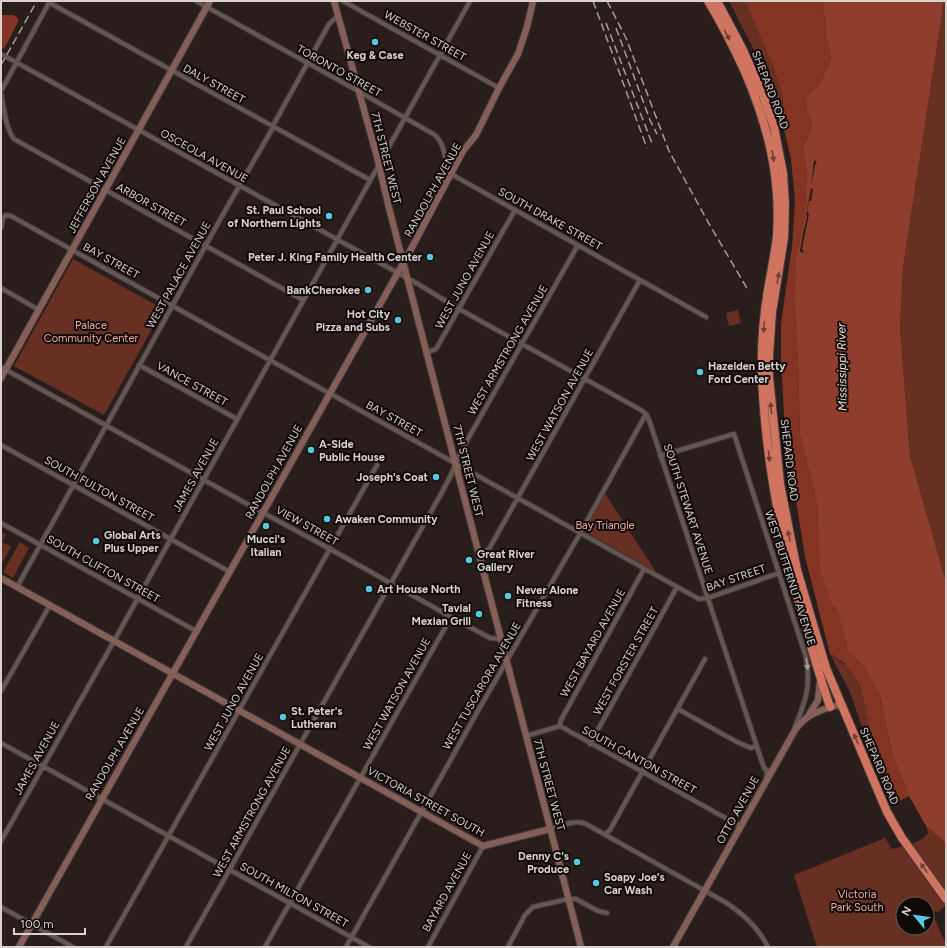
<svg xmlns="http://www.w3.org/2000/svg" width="947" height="948" viewBox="0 0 947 948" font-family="Figtree,sans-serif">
	<rect width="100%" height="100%" fill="#2a1e1c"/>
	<!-- green -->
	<path fill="#682f23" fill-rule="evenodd" d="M729,1H745L773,67L783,98L782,121L755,52Z
		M944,1H946V582L910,456L900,328L903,267Z
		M73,259L163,309L104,415L14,366Z
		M738,310L741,323L729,326L726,313Z
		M604,492L656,572L587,533L586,528Z
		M1,532L6,535L2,542L11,547L1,565Z
		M20,542L29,548L13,578L3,572Z
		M830,654C839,660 847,665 853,675C864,689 872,732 870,750L850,692Z
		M926,826L946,843V905L938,912L931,911L946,944V947H817L794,875L885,838L892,849C903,846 922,843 928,833ZM903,904H927V928H903Z"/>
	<!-- forest -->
	<path fill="#833423" d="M745,1H823L826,37L830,52L831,60L818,86L811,91L807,111L812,125L803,149L807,173L804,222L796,257L794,299L798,362L800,436L817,502L818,526L848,652L863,665L880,696L891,749L898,769L909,796L898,802L892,801L880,768L870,750L871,740L866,710L860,687L854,676L843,662L830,654L805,557L785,432L781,359V323L792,247L795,201L791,159L782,121L783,98L773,67Z
		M1,15H13L18,18V22L4,49L1,47Z"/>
	<!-- water -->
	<path fill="#8f3e2d" d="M823,1H944L903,267L900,328L910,456L946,582V843L926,826L909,796L898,769L891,749L880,696L863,665L848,652L837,607L832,605L820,570L817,502L800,436L798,362L794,299L796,257L804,222L807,173L803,149L812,125L807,111V99L811,91L818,86L831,60L830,52L826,37Z"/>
	<!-- pier -->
	<path fill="#2a1e1c" d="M814,160L817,162L815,165L811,188L813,189L811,201H809L807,212L809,214L802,249L804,251L802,253L800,251L804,228L805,226L807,216L806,214L811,188Z"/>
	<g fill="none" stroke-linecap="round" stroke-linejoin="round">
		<!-- street casing -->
		<g stroke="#463d3b" stroke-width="6">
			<path id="street" d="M196,1L349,86L435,135C447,146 443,162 451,174L706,317
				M343,1L499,88
				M50,3L370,180
				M1,54L418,284L459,309L641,410L646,414L649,420L764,768L767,770L766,779
				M1,91L50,1
				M1,93C3,105 6,130 14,139L303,300
				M1,228L3,218L6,215L11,216L699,599L708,598L779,573
				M1,288L39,310
				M426,353L436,349L515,210
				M139,365L237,419
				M1,367L258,510L330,549L451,617L490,638L500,639
				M1,445L230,572
				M660,456L734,434L806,657C811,687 806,700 795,727
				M1,523L196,631
				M479,556L489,549L640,280
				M17,587L222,216L271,131L275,122L329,24L338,16
				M1,691L50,605
				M678,709L735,741L751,748L757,746
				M560,726L561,720L644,569
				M526,736L560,726L740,826
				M1,743L369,947
				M590,744L677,587
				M550,829C561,826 575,819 586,824L725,902C743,914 758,927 768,947
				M605,834L610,830L705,659
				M1,841L114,641L470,1
				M1,907L73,947
				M106,947L377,465
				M186,947L441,494L451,475L461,451L578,245
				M265,947L451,617
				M346,947L479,709L578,537L646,414
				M428,947L483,846
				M508,947L525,915L533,907L568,899H576L598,911L607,913"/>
		</g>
		<!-- secondary casing -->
		<g stroke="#463d3b" stroke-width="8">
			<path id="secondary" d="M334,1L377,157L389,208L581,947
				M1,378L210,1
				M1,578L483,846L550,829
				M808,716L818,700L820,681
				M19,947L410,251L463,151L476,135L499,88L518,54L527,27L533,1
				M673,947L795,730C807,713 821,710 841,704"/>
		</g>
		<!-- highway casing -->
		<g stroke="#463d3b" stroke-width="10">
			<path id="highway" d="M708,1C722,24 734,48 745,72C768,126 781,177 777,236C775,254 771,272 768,290C763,319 761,349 762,378C767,491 795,601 830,707
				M717,1L742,48L763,95L774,127L783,173L785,205L784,238L772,312L769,356V377L780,484L797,570L826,668L887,812L902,838L946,899"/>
		</g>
		<!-- street -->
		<use href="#street" stroke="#645653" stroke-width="4"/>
		<!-- secondary -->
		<use href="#secondary" stroke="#855f57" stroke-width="6"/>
		<!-- highway -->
		<use href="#highway" stroke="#d1745f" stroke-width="8"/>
		<!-- rail -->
		<path stroke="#a59b99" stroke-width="1.5" stroke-dasharray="8 4" stroke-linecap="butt" d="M593,1L647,148
			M607,1L626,38L669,151L708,222L748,290
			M606,23L653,146
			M616,28L650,120L657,134
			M1,65L37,1"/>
	</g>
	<!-- one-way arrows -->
	<defs><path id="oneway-solid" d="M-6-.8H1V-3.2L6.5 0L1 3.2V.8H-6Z"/></defs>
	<g fill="#703f34">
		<use href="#oneway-solid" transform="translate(727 35) rotate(62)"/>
		<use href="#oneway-solid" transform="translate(773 156) rotate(80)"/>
		<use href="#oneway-solid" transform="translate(778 278) rotate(-80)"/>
		<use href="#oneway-solid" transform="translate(764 327) rotate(95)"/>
		<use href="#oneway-solid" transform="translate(771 408) rotate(-96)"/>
		<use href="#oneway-solid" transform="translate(769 456) rotate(84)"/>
		<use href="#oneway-solid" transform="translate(789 536) rotate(-102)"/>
		<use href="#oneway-solid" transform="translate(856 739) rotate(-114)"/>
		<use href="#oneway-solid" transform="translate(924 868) rotate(-126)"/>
	</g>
	<use fill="#aba09e" href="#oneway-solid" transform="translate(807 664) rotate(82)"/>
	<!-- markers -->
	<g fill="#56c9e1" stroke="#0f0a08" stroke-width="1.5">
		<circle cx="375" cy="42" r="4"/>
		<circle cx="329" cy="216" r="4"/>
		<circle cx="430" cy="257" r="4"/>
		<circle cx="368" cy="290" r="4"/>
		<circle cx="398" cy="320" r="4"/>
		<circle cx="700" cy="372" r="4"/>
		<circle cx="311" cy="450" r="4"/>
		<circle cx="436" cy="477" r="4"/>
		<circle cx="327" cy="519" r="4"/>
		<circle cx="266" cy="526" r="4"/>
		<circle cx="96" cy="541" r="4"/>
		<circle cx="469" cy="560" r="4"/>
		<circle cx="369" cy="589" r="4"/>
		<circle cx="508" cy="596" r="4"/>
		<circle cx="479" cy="614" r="4"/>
		<circle cx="283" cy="717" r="4"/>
		<circle cx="577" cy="862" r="4"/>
		<circle cx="596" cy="883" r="4"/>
	</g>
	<g text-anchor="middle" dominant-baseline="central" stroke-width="4" stroke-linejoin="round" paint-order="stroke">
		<!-- street labels -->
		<g font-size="11" fill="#dad2d0" stroke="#0f0a08">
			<text transform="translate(425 36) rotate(29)">WEBSTER STREET</text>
			<text transform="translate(339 71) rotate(29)">TORONTO STREET</text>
			<text transform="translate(214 84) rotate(29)">DALY STREET</text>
			<text transform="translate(770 90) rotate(69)">SHEPARD ROAD</text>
			<text transform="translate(204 156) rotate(29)">OSCEOLA AVENUE</text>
			<text transform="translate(386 158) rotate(76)">7TH STREET WEST</text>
			<text transform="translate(97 185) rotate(-61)">JEFFERSON AVENUE</text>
			<text transform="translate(433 190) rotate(-61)">RANDOLPH AVENUE</text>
			<text transform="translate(151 205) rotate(29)">ARBOR STREET</text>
			<text transform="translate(550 219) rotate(29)">SOUTH DRAKE STREET</text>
			<text transform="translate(111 261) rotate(29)">BAY STREET</text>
			<text transform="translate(179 275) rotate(-61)">WEST PALACE AVENUE</text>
			<text transform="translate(465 280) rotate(-61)">WEST JUNO AVENUE</text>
			<text transform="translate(508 350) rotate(-60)">WEST ARMSTRONG AVENUE</text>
			<text transform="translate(192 384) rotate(29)">VANCE STREET</text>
			<text transform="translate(560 405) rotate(-61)">WEST WATSON AVENUE</text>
			<text transform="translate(394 419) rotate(29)">BAY STREET</text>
			<text transform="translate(789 460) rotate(83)">SHEPARD ROAD</text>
			<text transform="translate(468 471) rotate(76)">7TH STREET WEST</text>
			<text transform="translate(274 472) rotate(-61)">RANDOLPH AVENUE</text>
			<text transform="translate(196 475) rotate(-61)">JAMES AVENUE</text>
			<text transform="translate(99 489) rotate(29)">SOUTH FULTON STREET</text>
			<text transform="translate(688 509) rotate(72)">SOUTH STEWART AVENUE</text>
			<text transform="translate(307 526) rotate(29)">VIEW STREET</text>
			<text transform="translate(103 569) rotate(29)">SOUTH CLIFTON STREET</text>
			<text transform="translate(736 578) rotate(-19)">BAY STREET</text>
			<text transform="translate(790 578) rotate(72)">WEST BUTTERNUT AVENUE</text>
			<text transform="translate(593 643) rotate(-61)">WEST BAYARD AVENUE</text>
			<text transform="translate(626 661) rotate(-61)">WEST FORSTER STREET</text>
			<text transform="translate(482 686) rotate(-60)">WEST TUSCARORA AVENUE</text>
			<text transform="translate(397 694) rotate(-61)">WEST WATSON AVENUE</text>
			<text transform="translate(234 702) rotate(-61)">WEST JUNO AVENUE</text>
			<text transform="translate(115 754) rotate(-60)">RANDOLPH AVENUE</text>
			<text transform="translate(37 758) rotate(-61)">JAMES AVENUE</text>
			<text transform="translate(639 760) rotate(29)">SOUTH CANTON STREET</text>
			<text transform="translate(879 766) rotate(67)">SHEPARD ROAD</text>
			<text transform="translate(549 785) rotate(75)">7TH STREET WEST</text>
			<text transform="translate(426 802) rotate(29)">VICTORIA STREET SOUTH</text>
			<text transform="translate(738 810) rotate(-61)">OTTO AVENUE</text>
			<text transform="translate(252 812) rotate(-61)">WEST ARMSTRONG AVENUE</text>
			<text transform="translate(447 892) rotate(-61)">BAYARD AVENUE</text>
			<text transform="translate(294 895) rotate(29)">SOUTH MILTON STREET</text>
		</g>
		<!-- poi labels -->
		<g font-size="11" font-weight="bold" fill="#dad2d0" stroke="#0f0a08" text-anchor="start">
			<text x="375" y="55" text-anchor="middle">Keg &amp; Case</text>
			<text x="321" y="210" text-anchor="end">St. Paul School<tspan x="321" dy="13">of Northern Lights</tspan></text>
			<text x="422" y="257" text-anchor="end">Peter J. King Family Health Center</text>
			<text x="360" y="290" text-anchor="end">BankCherokee</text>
			<text x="390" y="314" text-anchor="end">Hot City<tspan x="390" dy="13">Pizza and Subs</tspan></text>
			<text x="708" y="366">Hazelden Betty<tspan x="708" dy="13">Ford Center</tspan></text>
			<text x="319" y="444">A-Side<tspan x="319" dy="13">Public House</tspan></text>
			<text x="428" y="477" text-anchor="end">Joseph's Coat</text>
			<text x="335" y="519">Awaken Community</text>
			<text x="104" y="535">Global Arts<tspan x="104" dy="13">Plus Upper</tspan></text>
			<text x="266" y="539" text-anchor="middle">Mucci's<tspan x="266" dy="13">Italian</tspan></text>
			<text x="477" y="554">Great River<tspan x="477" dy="13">Gallery</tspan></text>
			<text x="377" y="589">Art House North</text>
			<text x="516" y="590">Never Alone<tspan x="516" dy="13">Fitness</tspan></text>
			<text x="471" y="608" text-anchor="end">Tavial<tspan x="471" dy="13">Mexian Grill</tspan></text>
			<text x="291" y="711">St. Peter's<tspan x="291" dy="13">Lutheran</tspan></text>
			<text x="569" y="856" text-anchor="end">Denny C's<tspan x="569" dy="13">Produce</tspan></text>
			<text x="604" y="877">Soapy Joe's<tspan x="604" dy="13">Car Wash</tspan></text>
		</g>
		<!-- park labels -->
		<g font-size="11" fill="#f1ab9b" stroke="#0f0a08">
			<text x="91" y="325">Palace<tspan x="91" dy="13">Community Center</tspan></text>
			<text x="605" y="525">Bay Triangle</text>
			<text x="857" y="894">Victoria<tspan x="857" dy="13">Park South</tspan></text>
		</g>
		<!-- water labels -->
		<g font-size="12" font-style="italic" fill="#f5ddd7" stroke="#0f0a08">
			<text transform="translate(842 367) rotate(-91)">Mississippi River</text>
		</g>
	</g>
	<!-- border -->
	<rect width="947" height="948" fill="none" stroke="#dad2d0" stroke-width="4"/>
	<!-- north arrow -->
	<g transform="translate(915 916) rotate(299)"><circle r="19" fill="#0f0a08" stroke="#605a58"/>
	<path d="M0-3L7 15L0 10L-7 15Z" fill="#56c9e1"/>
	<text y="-6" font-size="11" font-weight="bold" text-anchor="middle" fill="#dad2d0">N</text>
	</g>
	<!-- scale -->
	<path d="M14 928v6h71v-6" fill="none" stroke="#dad2d0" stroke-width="2"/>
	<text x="20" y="928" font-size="12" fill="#dad2d0" stroke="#0f0a08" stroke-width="3" paint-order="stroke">100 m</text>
</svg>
